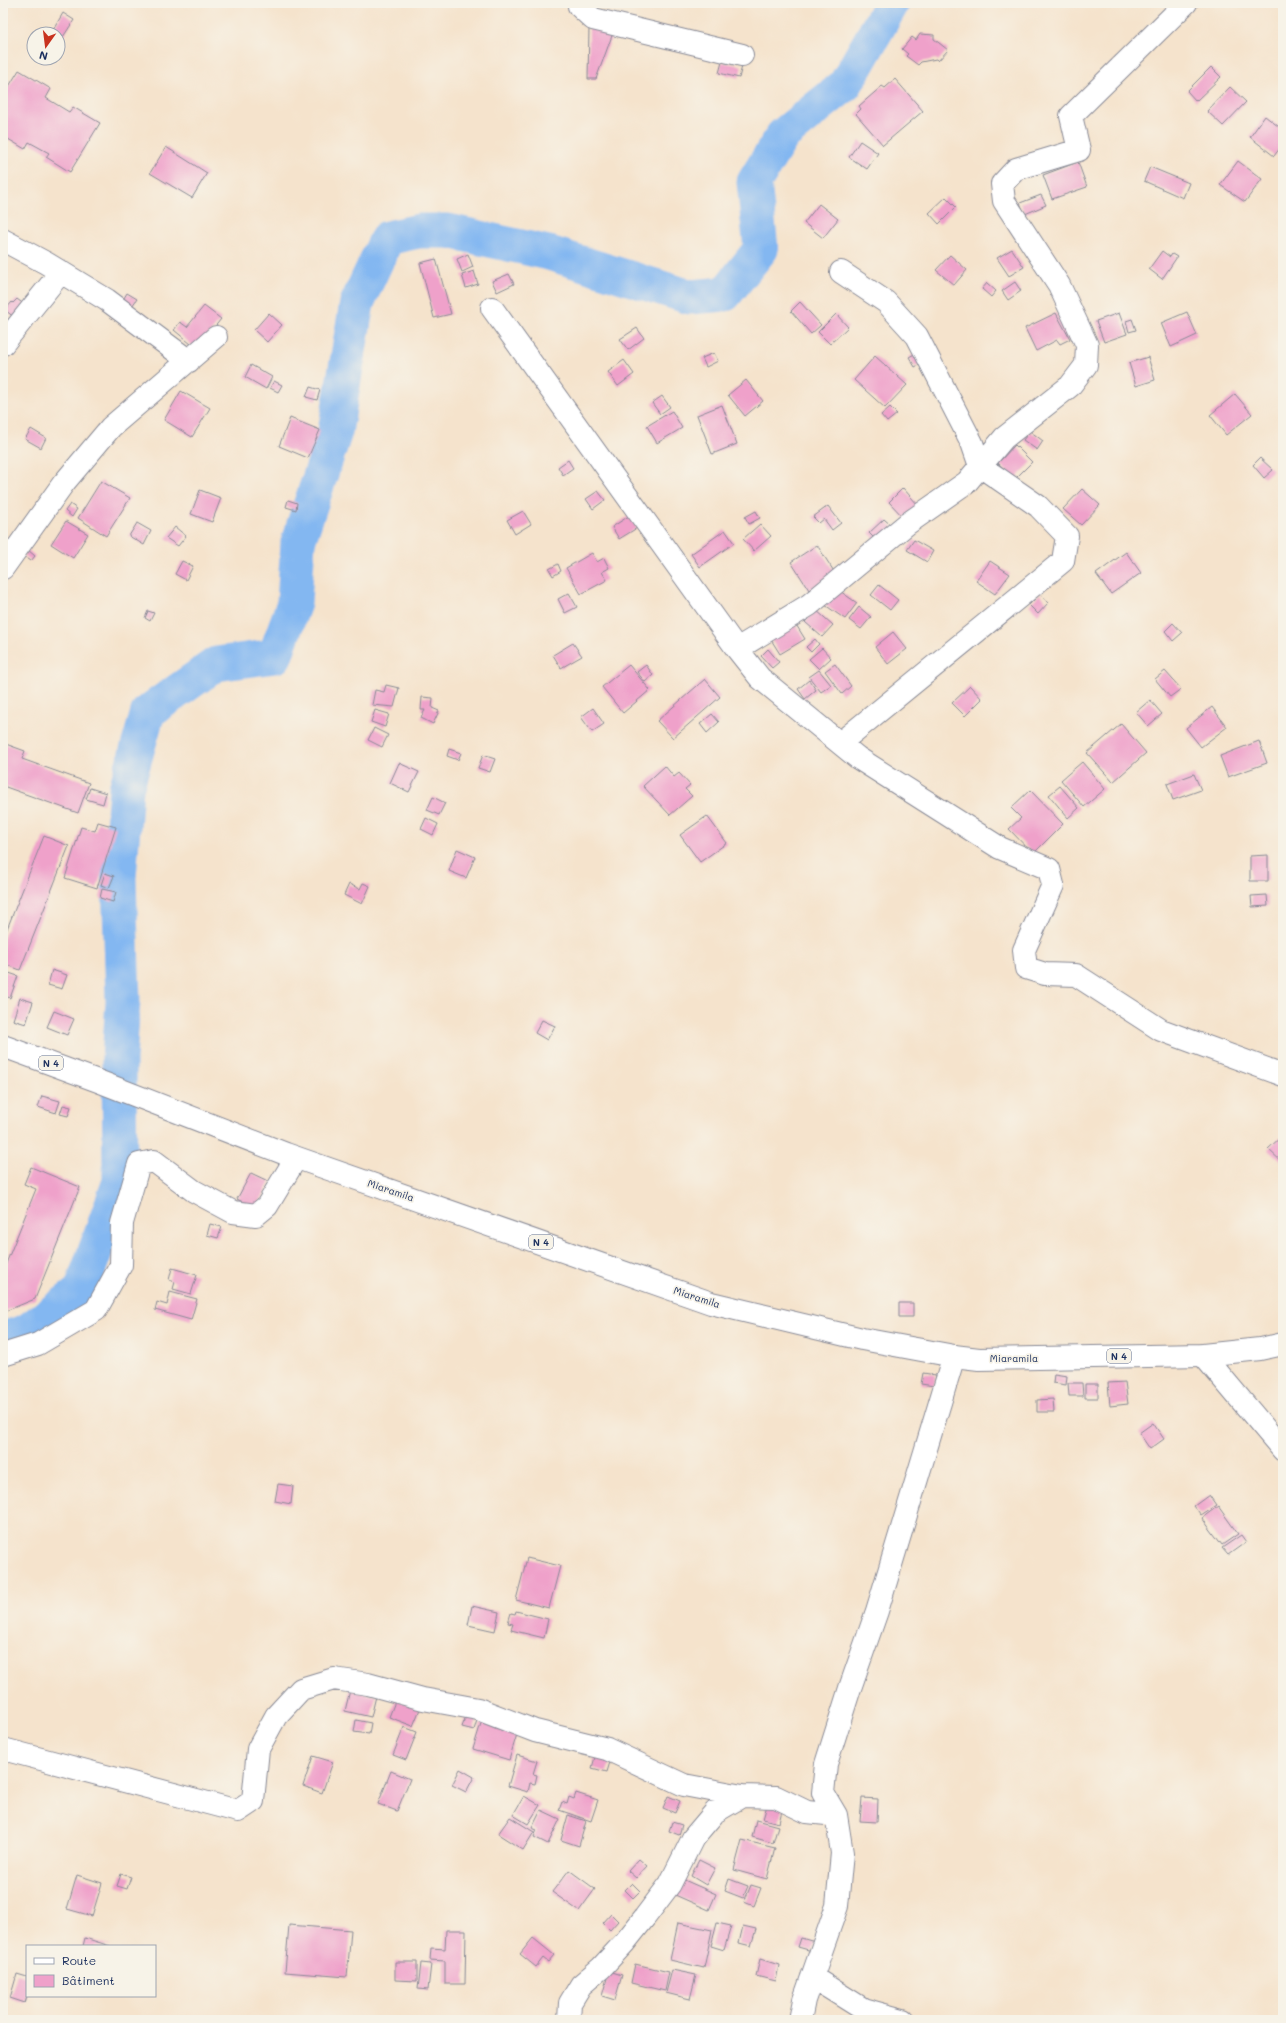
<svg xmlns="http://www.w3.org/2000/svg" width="1286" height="2023" viewBox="0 0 1286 2023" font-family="Mali,sans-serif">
	<rect width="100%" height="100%" fill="#f7f3e8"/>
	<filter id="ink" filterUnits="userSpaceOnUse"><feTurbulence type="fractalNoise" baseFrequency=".025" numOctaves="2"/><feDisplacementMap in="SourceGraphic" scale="8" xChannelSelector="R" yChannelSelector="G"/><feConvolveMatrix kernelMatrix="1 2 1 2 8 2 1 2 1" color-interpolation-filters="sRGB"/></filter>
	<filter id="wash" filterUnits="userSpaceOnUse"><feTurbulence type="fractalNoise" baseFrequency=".012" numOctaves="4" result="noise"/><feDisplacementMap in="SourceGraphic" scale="16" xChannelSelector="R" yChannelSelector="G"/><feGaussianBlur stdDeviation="0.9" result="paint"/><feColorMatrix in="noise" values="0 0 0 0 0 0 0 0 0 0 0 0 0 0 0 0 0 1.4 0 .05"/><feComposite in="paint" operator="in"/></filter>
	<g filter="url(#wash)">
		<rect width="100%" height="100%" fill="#f5e3cc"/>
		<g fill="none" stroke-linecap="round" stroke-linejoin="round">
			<!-- river -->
			<path stroke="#83b7f1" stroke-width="35" d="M3,1339L27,1331L81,1291L120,1181L119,1059L123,1001L119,878L126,789L148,712L216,664L275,656L294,603L298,542L335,432L357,303L387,238L419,231H448L549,253L690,297L725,294L761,249L754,182L783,135L845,85L892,3"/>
		</g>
		<g id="blocks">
			<!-- building -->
			<path fill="#efa1ca" d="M63,13L74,20L63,37L53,30Z
				M589,28L613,33L596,79H588Z
				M920,34L934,35V39L948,50L938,61L936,59L921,62L918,65L906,56L908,54L902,49L912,37L916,40Z
				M722,62L742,66L739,78L719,73Z
				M1211,67L1221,77L1196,101L1187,91Z
				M19,70L51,89L46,98L69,112L73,107L100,123L70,172L46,157L49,153L29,142L25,149L3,136V96Z
				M895,79L923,111L883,145L856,114L861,109L859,106L882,86L885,88Z
				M1230,87L1246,102L1223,126L1207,111Z
				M1265,116L1283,130V144L1274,156L1250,137Z
				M860,141L878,153L867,169L849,157Z
				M166,147L207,173L192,198L150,173Z
				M1238,161L1262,179L1245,202L1220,185Z
				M1078,162L1087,187L1052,199L1043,175Z
				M1150,167L1189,183L1183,198L1144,181Z
				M1041,195L1046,205L1025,214L1020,203Z
				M946,197L956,207L939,224L929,213Z
				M819,204L838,219L823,238L804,223Z
				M1012,249L1024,267L1009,276L997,258Z
				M1162,251L1170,257L1172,254L1177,257L1162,279L1149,269Z
				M468,254L473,267L462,272L457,259Z
				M950,255L967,270L954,285L936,270Z
				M436,259L451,314L434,318L420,263Z
				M474,271L478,284L466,288L462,275Z
				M509,274L514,284L497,292L492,281Z
				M1015,282L1021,291L1008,300L1002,291Z
				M987,283L996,291L991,297L982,289Z
				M127,293L137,299L130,309L121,303Z
				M17,299L25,305L15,318L5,310L12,302L13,303Z
				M800,302L821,325L811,334L791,311Z
				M204,306L221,319L197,349L174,330L180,322L187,327Z
				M1187,312L1197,335L1171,347L1161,323Z
				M269,313L282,325L267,342L254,330Z
				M1056,313L1070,339L1060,344L1057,340L1036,351L1025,328Z
				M1119,313L1127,334L1104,342L1096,321Z
				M836,314L848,327L830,344L818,332Z
				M1132,319L1136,330L1129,332L1126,321Z
				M637,328L644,338L628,350L620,339Z
				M918,352L924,362L915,367L909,357Z
				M714,353L718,361L706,367L702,358Z
				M875,356L907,385L885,408L854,380Z
				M1148,357L1155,380L1136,386L1129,363Z
				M624,360L634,374L618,386L608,372Z
				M251,365L272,377L266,389L245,377Z
				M746,380L763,401L745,416L728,395Z
				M274,381L282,385L278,392L270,388Z
				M310,387L320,390L317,400L306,397Z
				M181,391L210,408L192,437L164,420Z
				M1235,394L1252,414L1226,435L1210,415Z
				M662,396L670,407L660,414L652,403Z
				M722,405L737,444L712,454L697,415Z
				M890,407L897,414L887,422L881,415Z
				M672,411L682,428L657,443L647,426Z
				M290,418L320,430L308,458L279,446Z
				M31,429L46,438L41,448L25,439Z
				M1030,431L1043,441L1037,450L1023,440Z
				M1015,445L1032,462L1015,479L998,463Z
				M1260,458L1273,470L1264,478L1253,465Z
				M568,460L573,468L563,475L558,467Z
				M101,481L130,498L106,536L78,518Z
				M903,488L918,505L904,518L889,502Z
				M1082,489L1100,505L1081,525L1063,509Z
				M200,490L221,498L212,522L191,514Z
				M598,491L605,500L593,509L586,499Z
				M288,500L297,503L296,510L286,507Z
				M70,504L77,509L72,517L65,511Z
				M828,506L841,523L832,530L824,519L819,523L813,517Z
				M523,511L531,524L515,534L507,520Z
				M756,511L760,518L749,524L745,517Z
				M629,516L637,528L619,539L612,527Z
				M884,519L893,527L878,542L869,533Z
				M66,521L88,534L73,558L51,544Z
				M137,523L151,531L144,545L129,536Z
				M760,524L771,536L754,551L743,539Z
				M175,527L186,536L178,546L166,538Z
				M725,530L734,543L700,567L691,554Z
				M914,540L933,551L927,562L907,550Z
				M817,545L835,573L809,590L791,562Z
				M28,550L35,556L31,561L24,556Z
				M1126,552L1141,573L1111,594L1096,574Z
				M592,553L597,562L604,558L609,568L602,572L607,580L581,594L566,568Z
				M182,561L193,566L186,580L175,574Z
				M990,561L1010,574L995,594L976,581Z
				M558,564L561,571L553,576L549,569Z
				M879,585L898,600L890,610L871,595Z
				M837,589L857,603L845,619L825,605Z
				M569,593L577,607L565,613L558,599Z
				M1040,594L1048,603L1038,614L1029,605Z
				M859,607L871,617L861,629L849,620Z
				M816,610L833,625L822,637L805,622Z
				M148,611L154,613L150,621L145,618Z
				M795,623L805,639L780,654L770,638Z
				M1173,623L1182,633L1173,641L1165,631Z
				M893,632L907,649L888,664L875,647Z
				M815,639L819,644L811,652L806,647Z
				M573,643L582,656L561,668L553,655Z
				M822,648L831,658L819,669L809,659Z
				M768,649L779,662L772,668L761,656Z
				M835,664L851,686L842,694L825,671Z
				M629,665L650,690L623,713L602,687Z
				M646,665L653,675L645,682L637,672Z
				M819,670L831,685L821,692L809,677Z
				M1165,671L1181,689L1170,697L1155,679Z
				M705,679L720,697L673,738L657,721Z
				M809,680L816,690L805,699L798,689Z
				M386,685L399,688L394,707L372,705L375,690L384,692Z
				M970,686L982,699L965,716L952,703Z
				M422,697L433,698L432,708L439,711L433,724L421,718L425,710H421Z
				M1150,700L1162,714L1148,726L1136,712Z
				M1212,707L1227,727L1201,747L1186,728Z
				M593,708L604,724L592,732L581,717Z
				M375,710L389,714L385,727L371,722Z
				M712,714L719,722L707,733L700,724Z
				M1121,724L1146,753L1113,782L1087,753Z
				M374,728L388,735L382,747L368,740Z
				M1259,741L1267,763L1228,777L1220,756Z
				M3,743L25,751L22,759L89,783L78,813L3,786Z
				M449,749L461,753L458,760L447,756Z
				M483,755L495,759L490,772L478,768Z
				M1082,762L1105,789L1084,807L1061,780Z
				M399,763L419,772L409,792L390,783Z
				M665,766L674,777L679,773L690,785L685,789L692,796L670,815L643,786Z
				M1194,774L1201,790L1173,800L1167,784Z
				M1060,786L1079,808L1068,818L1049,795Z
				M90,788L106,793L103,804L86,799Z
				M1030,790L1063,824L1033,854L1009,829L1021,818L1011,808Z
				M433,797L445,803L439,815L427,810Z
				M707,816L727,843L700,862L680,835Z
				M426,818L438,824L433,835L421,829Z
				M98,822L116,827L97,888L65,878L81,827L95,831Z
				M44,836L69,846L20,970L3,963V939Z
				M457,849L475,857L466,878L449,871Z
				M1268,855V881H1250V856Z
				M105,873L114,876L109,888L101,885Z
				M363,883L370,886L362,904L344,895L349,884L360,889Z
				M102,889L116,892L113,902L100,898Z
				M1267,895L1268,906L1252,907L1251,896Z
				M52,970L67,975L62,989L48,985Z
				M3,971L18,976L10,998L3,995Z
				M20,998L33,1002L26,1024L13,1020Z
				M54,1011L74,1019L67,1035L47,1027Z
				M542,1020L555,1026L547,1040L535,1033Z
				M42,1096L60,1101L56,1113L38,1107Z
				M63,1105L71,1107L68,1116L60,1114Z
				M1283,1135V1163L1268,1149Z
				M31,1167L80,1187L35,1299L3,1312V1271L36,1189L24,1184Z
				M251,1173L270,1182L256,1209L237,1199Z
				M210,1224L222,1227L218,1238L207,1235Z
				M172,1268L197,1275L191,1294L173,1289L175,1282L169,1280Z
				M170,1292L197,1299L191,1320L155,1310L157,1302L167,1305Z
				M899,1303H913V1317H899Z
				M923,1373L936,1375L934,1386L921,1384Z
				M1054,1374L1067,1376L1066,1385L1053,1383Z
				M1125,1382L1128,1404L1110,1406L1108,1383Z
				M1068,1383H1082L1083,1396H1069Z
				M1085,1384H1098V1398H1085Z
				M1053,1399L1054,1412H1037V1400Z
				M1153,1423L1164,1439L1150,1449L1139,1433Z
				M278,1484L293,1486L291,1504L275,1501Z
				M1209,1495L1216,1505L1201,1515L1194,1506Z
				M1218,1506L1238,1534L1222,1545L1202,1518Z
				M1241,1535L1246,1542L1228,1555L1222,1548Z
				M527,1558L560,1566L549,1608L516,1600Z
				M472,1606L499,1612L495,1631L468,1625Z
				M516,1611L548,1619L544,1638L511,1630L513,1624L508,1623L511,1613L515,1614Z
				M350,1690L376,1696L371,1717L345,1711Z
				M396,1699L420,1709L413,1726L389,1717Z
				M466,1716L477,1720L474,1730L462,1727Z
				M356,1720L371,1723L369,1734L354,1732Z
				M482,1720L518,1731L509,1760L473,1749Z
				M404,1727L417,1732L406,1760L393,1755Z
				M517,1755L537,1761L533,1774L537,1775L535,1784L530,1783L528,1792L508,1786Z
				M313,1756L333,1762L322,1793L303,1786Z
				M595,1757L610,1762L607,1772L592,1768Z
				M460,1769L474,1777L466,1792L452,1785Z
				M391,1771L410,1779L397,1811L378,1804Z
				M576,1793L598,1800L591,1821L559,1810L562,1802L567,1804L569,1797L574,1799Z
				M524,1796L540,1805L528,1824L513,1815Z
				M668,1796L680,1801L675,1813L663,1808Z
				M862,1798L878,1799L877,1822L860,1821Z
				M768,1802L783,1806L779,1823L763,1819Z
				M541,1810L560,1819L548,1844L534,1837L537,1830L532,1828Z
				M568,1815L586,1821L579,1846L561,1840Z
				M510,1817L534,1832L523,1850L498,1834Z
				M756,1820L778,1826L773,1843L752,1837Z
				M672,1822L682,1825L679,1835L669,1831Z
				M742,1840L775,1848L767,1879L734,1870Z
				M639,1859L647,1866L636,1878L628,1871Z
				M699,1860L715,1868L706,1885L691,1876Z
				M569,1870L595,1889L579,1911L552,1892Z
				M121,1874L131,1877L127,1889L117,1886Z
				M77,1875L102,1883L92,1916L67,1909Z
				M682,1879L716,1894L709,1910L675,1895Z
				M729,1879L748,1886L743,1898L725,1891Z
				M632,1883L640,1891L633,1898L625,1890Z
				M751,1885L761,1888L754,1906L744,1902Z
				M611,1914L618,1921L610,1930L603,1923Z
				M678,1923L712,1930L704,1968L670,1960Z
				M717,1923L731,1926L724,1950L711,1946Z
				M289,1925L351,1930L347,1977L285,1972Z
				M743,1926L756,1929L751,1946L739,1943Z
				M446,1930H466L465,1984H445V1961L430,1960L431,1948L445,1949Z
				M85,1938L110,1946H83Z
				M533,1938L554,1955L548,1962L543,1958L536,1967L520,1954Z
				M801,1938L815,1942L812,1951L798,1947Z
				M760,1959L779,1965L776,1981L756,1976Z
				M395,1962H417V1981L395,1980Z
				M421,1963L431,1964L428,1990L418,1989Z
				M635,1964L669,1972L665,1991L631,1983Z
				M672,1970L696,1975L690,1999L666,1993Z
				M609,1971L622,1975L615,2000L602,1996Z
				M17,1974L27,1977V1996L25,2003L10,1998Z"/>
		</g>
	</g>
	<g filter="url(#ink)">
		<use href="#blocks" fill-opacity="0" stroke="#888995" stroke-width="1"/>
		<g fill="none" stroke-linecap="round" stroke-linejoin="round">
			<!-- minor casing -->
			<g stroke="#888995" stroke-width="24">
				<path id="minor" d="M579,3V6L593,19L742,55
					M3,240L46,263L107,300L189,361
					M492,308L737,649L760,678L858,758L1000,848L1049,869L1053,885L1024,950L1026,968L1045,974L1076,975L1161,1030L1283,1075
					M3,344L61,272
					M3,568L63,484L111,427L216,337
					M737,649L809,605L907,524L967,482L1004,438L1070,386L1086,365L1087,345L1059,285L1004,201L1002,184L1016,169L1079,150L1071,116L1186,3
					M840,743L1063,561L1067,536L1038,506L980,466L972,443L917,336L886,302L841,272
					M3,1355L38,1344L96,1310L121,1265L122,1223L139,1164L154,1161L194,1191L233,1212L256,1215L267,1206L296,1158
					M1203,1355L1283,1450
					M3,1749L238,1811L253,1801L258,1749L276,1716L301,1689L334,1679L368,1684L423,1699L478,1709L535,1731L607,1749L684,1785L742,1796
					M812,1977L863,2009L903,2020
					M569,2020L570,2003L581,1985L601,1968L625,1942L645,1917L670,1884L693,1838L715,1812L742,1796L776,1797L807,1812L836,1815
					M800,2020L804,2000L837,1906L842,1853L836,1815L823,1793L826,1764L850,1688L877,1611L954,1356"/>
			</g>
			<!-- major casing -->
			<g stroke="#888995" stroke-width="24">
				<path id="major" d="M3,1046L98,1081L286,1154L711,1303L862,1339L954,1356L979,1359L1203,1355L1260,1349L1283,1344"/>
			</g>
			<!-- minor -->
			<use href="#minor" stroke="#fff" stroke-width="22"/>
			<!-- major -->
			<use href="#major" stroke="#fff" stroke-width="22"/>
		</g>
	</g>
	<g text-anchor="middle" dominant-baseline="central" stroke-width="3.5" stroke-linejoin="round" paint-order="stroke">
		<!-- shield labels -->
		<g fill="#f7f3e8" stroke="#5d6a87" stroke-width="1">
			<rect x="39" y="1056" width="24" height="14" rx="3"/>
			<rect x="529" y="1235" width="24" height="14" rx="3"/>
			<rect x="1107" y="1349" width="24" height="14" rx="3"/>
		</g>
		<g font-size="9" font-weight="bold" fill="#1b2f5e">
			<text x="51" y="1063">N 4</text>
			<text x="541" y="1242">N 4</text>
			<text x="1119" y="1356">N 4</text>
		</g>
		<!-- street labels -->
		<g font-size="10" fill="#1b2f5e" stroke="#f7f3e8">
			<text transform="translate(391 1190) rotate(19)">Miaramila</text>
			<text transform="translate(697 1297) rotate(18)">Miaramila</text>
			<text x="1014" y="1358">Miaramila</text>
		</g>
	</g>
	<!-- margin -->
	<rect width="1286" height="2023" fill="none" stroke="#f7f3e8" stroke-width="16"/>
	<!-- legend -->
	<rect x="26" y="1945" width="130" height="52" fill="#f7f3e8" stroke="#9fa5b1"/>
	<rect x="34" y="1958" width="20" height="6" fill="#ffffff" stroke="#9fa5b1"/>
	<text x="62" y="1965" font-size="12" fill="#1b2f5e">Route</text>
	<rect x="34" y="1975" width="20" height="12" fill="#efa1ca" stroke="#9fa5b1"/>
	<text x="62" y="1985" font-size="12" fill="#1b2f5e">Bâtiment</text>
	<!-- north arrow -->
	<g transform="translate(46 46) rotate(194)"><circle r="19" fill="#f7f3e8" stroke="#9fa5b1"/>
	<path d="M0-3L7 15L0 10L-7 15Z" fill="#c8321e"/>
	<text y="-6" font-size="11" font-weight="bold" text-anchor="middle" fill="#1b2f5e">N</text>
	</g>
</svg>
